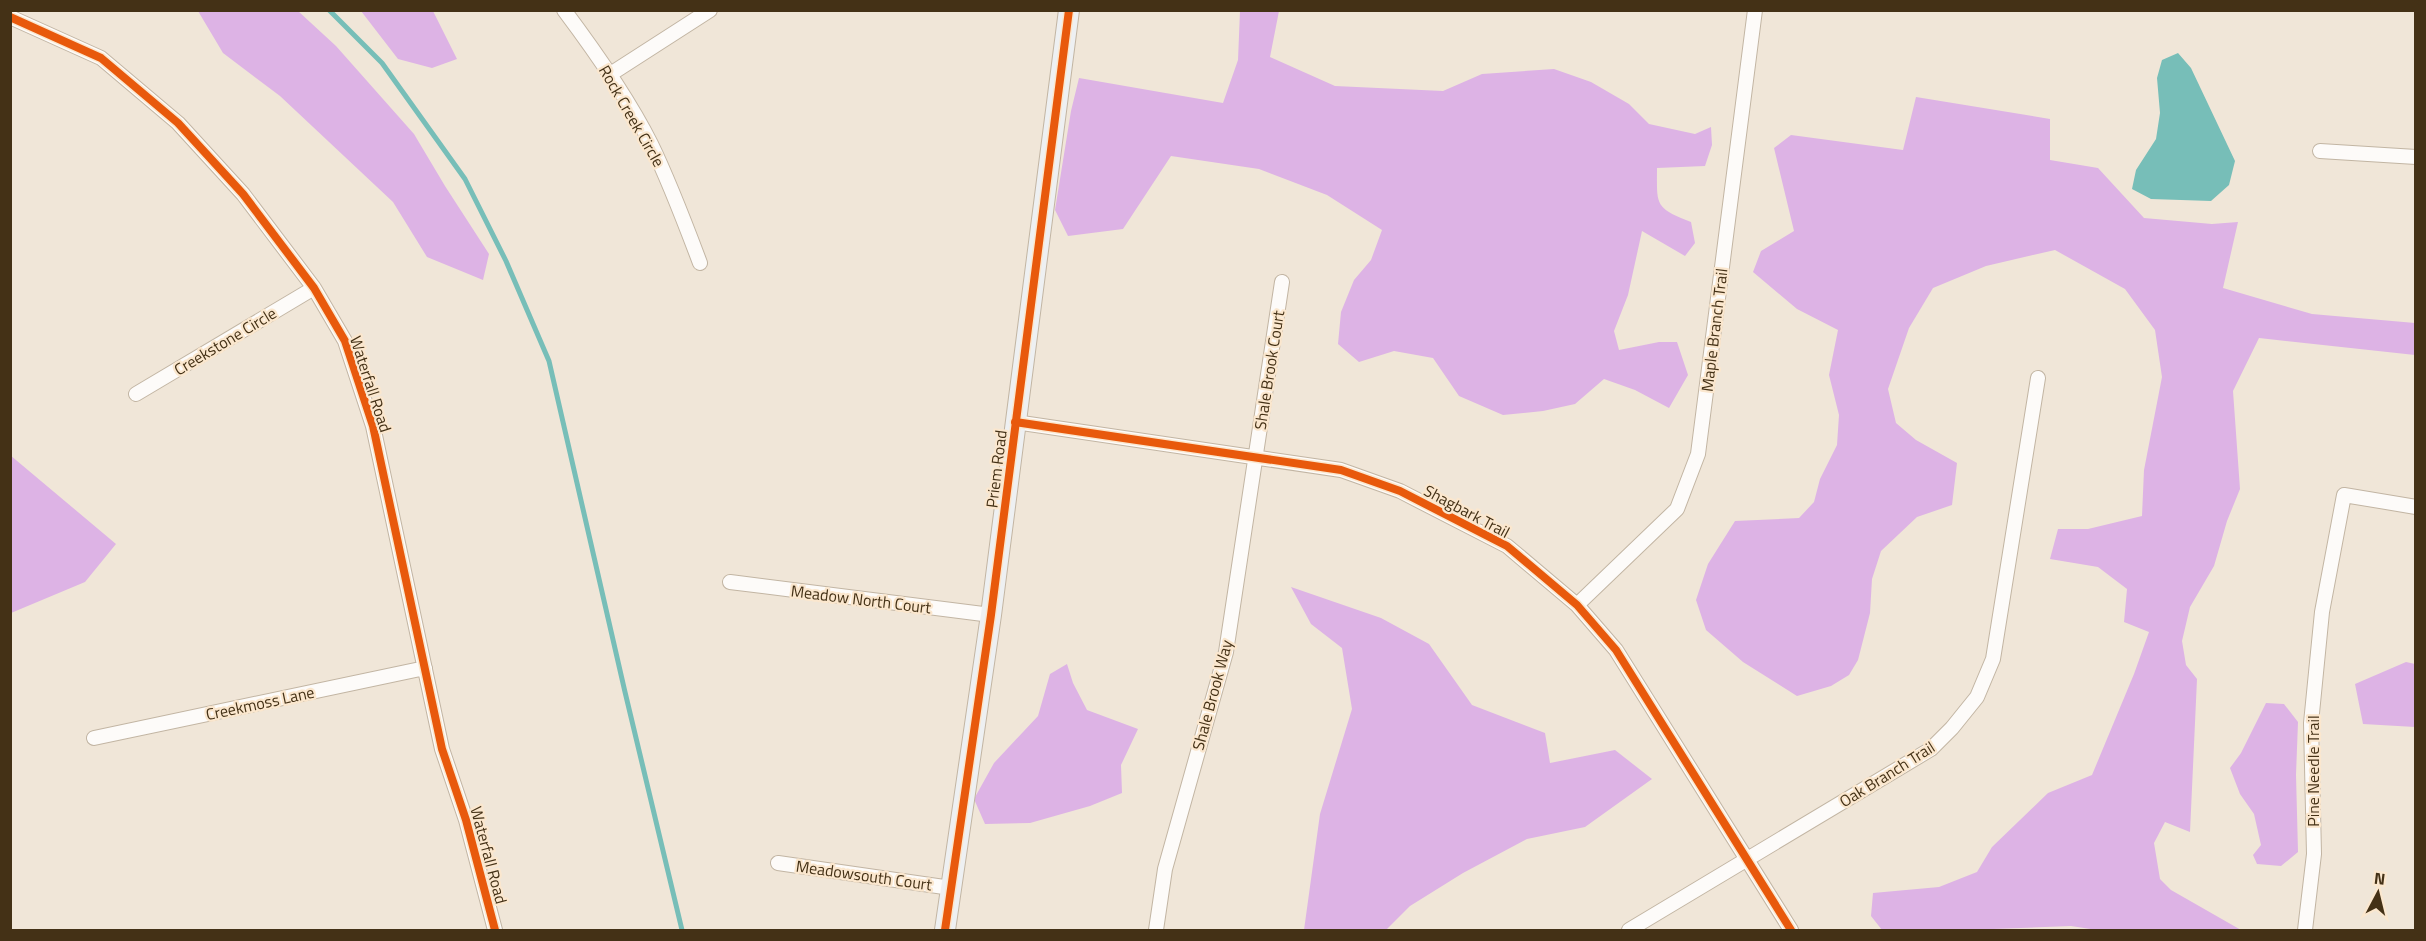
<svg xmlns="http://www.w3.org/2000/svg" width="2426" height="941" viewBox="0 0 2426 941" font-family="'Titillium Web',sans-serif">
	<rect width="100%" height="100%" fill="#f0e6d8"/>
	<!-- forest -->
	<path fill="#ddb3e5" d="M198,11H298L336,46L414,134L445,186L489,254L483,280L427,257L393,202L280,96L223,53Z
		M361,11H433L457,59L432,68L398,59Z
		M1240,11H1279L1270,57L1335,86L1443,91L1482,74L1554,69L1591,82L1629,104L1649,124L1695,134L1711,127L1712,145L1705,166L1657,168C1657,205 1654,208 1691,222L1695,243L1685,256L1642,231L1628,295L1614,331L1619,350L1659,342H1677L1688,375L1669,408L1635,390L1604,379L1575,404L1543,411L1503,415L1459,396L1433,358L1394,351L1359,362L1338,344L1341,312L1354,280L1371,260L1382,230L1327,195L1259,169L1171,156L1123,229L1068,236L1055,210L1071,111L1079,78L1223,103L1238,60Z
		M1916,97L2050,119V160L2098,168L2144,218L2212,224L2238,222L2223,288L2312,314L2415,323V355L2259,338L2233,391L2240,489L2227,521L2214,566L2190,607L2182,641L2186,665L2197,679L2190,832L2165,822L2154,843L2160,879L2171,890L2241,930H2097L2071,926L1966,930H1882L1871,916L1873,893L1939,887L1977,872L1992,847L2048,793L2092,775L2134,674L2149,632L2124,622L2127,589L2098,567L2050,559L2058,529H2088L2142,516L2144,470L2162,377L2155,330L2125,289L2055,250L1986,266L1933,288L1909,328L1888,389L1896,423L1916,440L1957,463L1952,505L1917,517L1881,551L1872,579L1870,613L1858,660L1849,675L1831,686L1797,696L1743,662L1706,630L1696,600L1708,564L1735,521L1799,518L1814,502L1820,479L1837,445L1839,415L1829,375L1838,330L1797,309L1753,272L1761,251L1794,231L1774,148L1791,135L1903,150Z
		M10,455L116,544L85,582L11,613Z
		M1291,587L1381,618L1429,644L1472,705L1545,733L1550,763L1615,750L1652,779L1585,827L1527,839L1463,873L1410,906L1386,930H1304L1320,814L1352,709L1342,648L1311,624Z
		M2406,662L2415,664V727L2363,724L2355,684Z
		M1067,664L1073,683L1087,710L1138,729L1121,765L1122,793L1090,806L1030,823L985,824L974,799L994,763L1038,716L1050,674Z
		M2266,703L2284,704L2298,722L2296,775L2298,852L2281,866L2257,864L2253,855L2261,845L2254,814L2240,794L2230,768L2241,753Z"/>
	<!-- water -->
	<path fill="#77beb8" d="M2178,53L2191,68L2235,161L2229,185L2211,201L2151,199L2132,189L2136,170L2156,139L2160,113L2157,78L2162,60Z"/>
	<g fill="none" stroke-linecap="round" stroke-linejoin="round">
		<!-- stream -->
		<path stroke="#77beb8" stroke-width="5" d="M329,10L382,63L465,179L506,261L549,361L625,692L682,930"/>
		<!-- street casing -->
		<g stroke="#c2b5a3" stroke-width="16">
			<path id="street" d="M564,10C594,50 629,100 651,144C670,183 685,223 700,263
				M10,17L101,58L178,123L243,194L314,288L345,341L373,426L442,749L466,820L495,930
				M609,75L710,10
				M2320,151L2416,157
				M136,394L314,288
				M1015,422L1341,470L1400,491L1507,546L1577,605L1616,650L1791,930
				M730,582L991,615
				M1577,605L1677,509L1698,454L1755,10
				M94,738L425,668
				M778,863L951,888
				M1156,930L1165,869L1226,652L1282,282
				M1629,930L1931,749L1952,728L1977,697L1993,659L2038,378
				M2305,930L2314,854L2311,723L2322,612L2344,495L2416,507"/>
		</g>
		<!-- secondary casing -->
		<g stroke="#c2b5a3" stroke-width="22">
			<path id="secondary" d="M945,930L991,615L1069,10"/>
		</g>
		<!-- street -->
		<use href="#street" stroke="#fdfbf9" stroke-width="14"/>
		<!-- secondary -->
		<use href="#secondary" stroke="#eef0f2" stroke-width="20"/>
		<!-- cycleway casing -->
		<g stroke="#fbe7ce" stroke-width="11">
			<path id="cycleway" d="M10,17L101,58L178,123L243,194L314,288L345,341L373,426L442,749L466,820L495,930
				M1015,422L1341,470L1400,491L1507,546L1577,605L1616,650L1791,930
				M945,930L991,615L1069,10"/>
		</g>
		<!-- cycleway -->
		<use href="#cycleway" stroke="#e8590c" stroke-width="8"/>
	</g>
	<g text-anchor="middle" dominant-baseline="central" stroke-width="4.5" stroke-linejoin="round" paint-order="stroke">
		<!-- street labels -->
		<g font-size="16" fill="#443116" stroke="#fbe7ce">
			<text transform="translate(632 116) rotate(60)">Rock Creek Circle</text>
			<text transform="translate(1714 330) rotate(-83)">Maple Branch Trail</text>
			<text transform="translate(225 341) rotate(-31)">Creekstone Circle</text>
			<text transform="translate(1269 370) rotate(-81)">Shale Brook Court</text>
			<text transform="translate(371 384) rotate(72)">Waterfall Road</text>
			<text transform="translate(996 469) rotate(-83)">Priem Road</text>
			<text transform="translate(1467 511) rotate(28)">Shagbark Trail</text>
			<text transform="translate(861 599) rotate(7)">Meadow North Court</text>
			<text transform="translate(1212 695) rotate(-75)">Shale Brook Way</text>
			<text transform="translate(260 703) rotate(-12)">Creekmoss Lane</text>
			<text transform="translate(2313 771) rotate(-90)">Pine Needle Trail</text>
			<text transform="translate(1887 774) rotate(-32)">Oak Branch Trail</text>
			<text transform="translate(489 855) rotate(75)">Waterfall Road</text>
			<text transform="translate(864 875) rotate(8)">Meadowsouth Court</text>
		</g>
	</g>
	<!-- border -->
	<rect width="2426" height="941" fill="none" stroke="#443116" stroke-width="24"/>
	<!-- north arrow -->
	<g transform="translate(2378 893) rotate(7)" stroke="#fbe7ce" stroke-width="4.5" paint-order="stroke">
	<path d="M0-4.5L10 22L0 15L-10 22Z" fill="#443116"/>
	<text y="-9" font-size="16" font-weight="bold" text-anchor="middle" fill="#443116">N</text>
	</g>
</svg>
